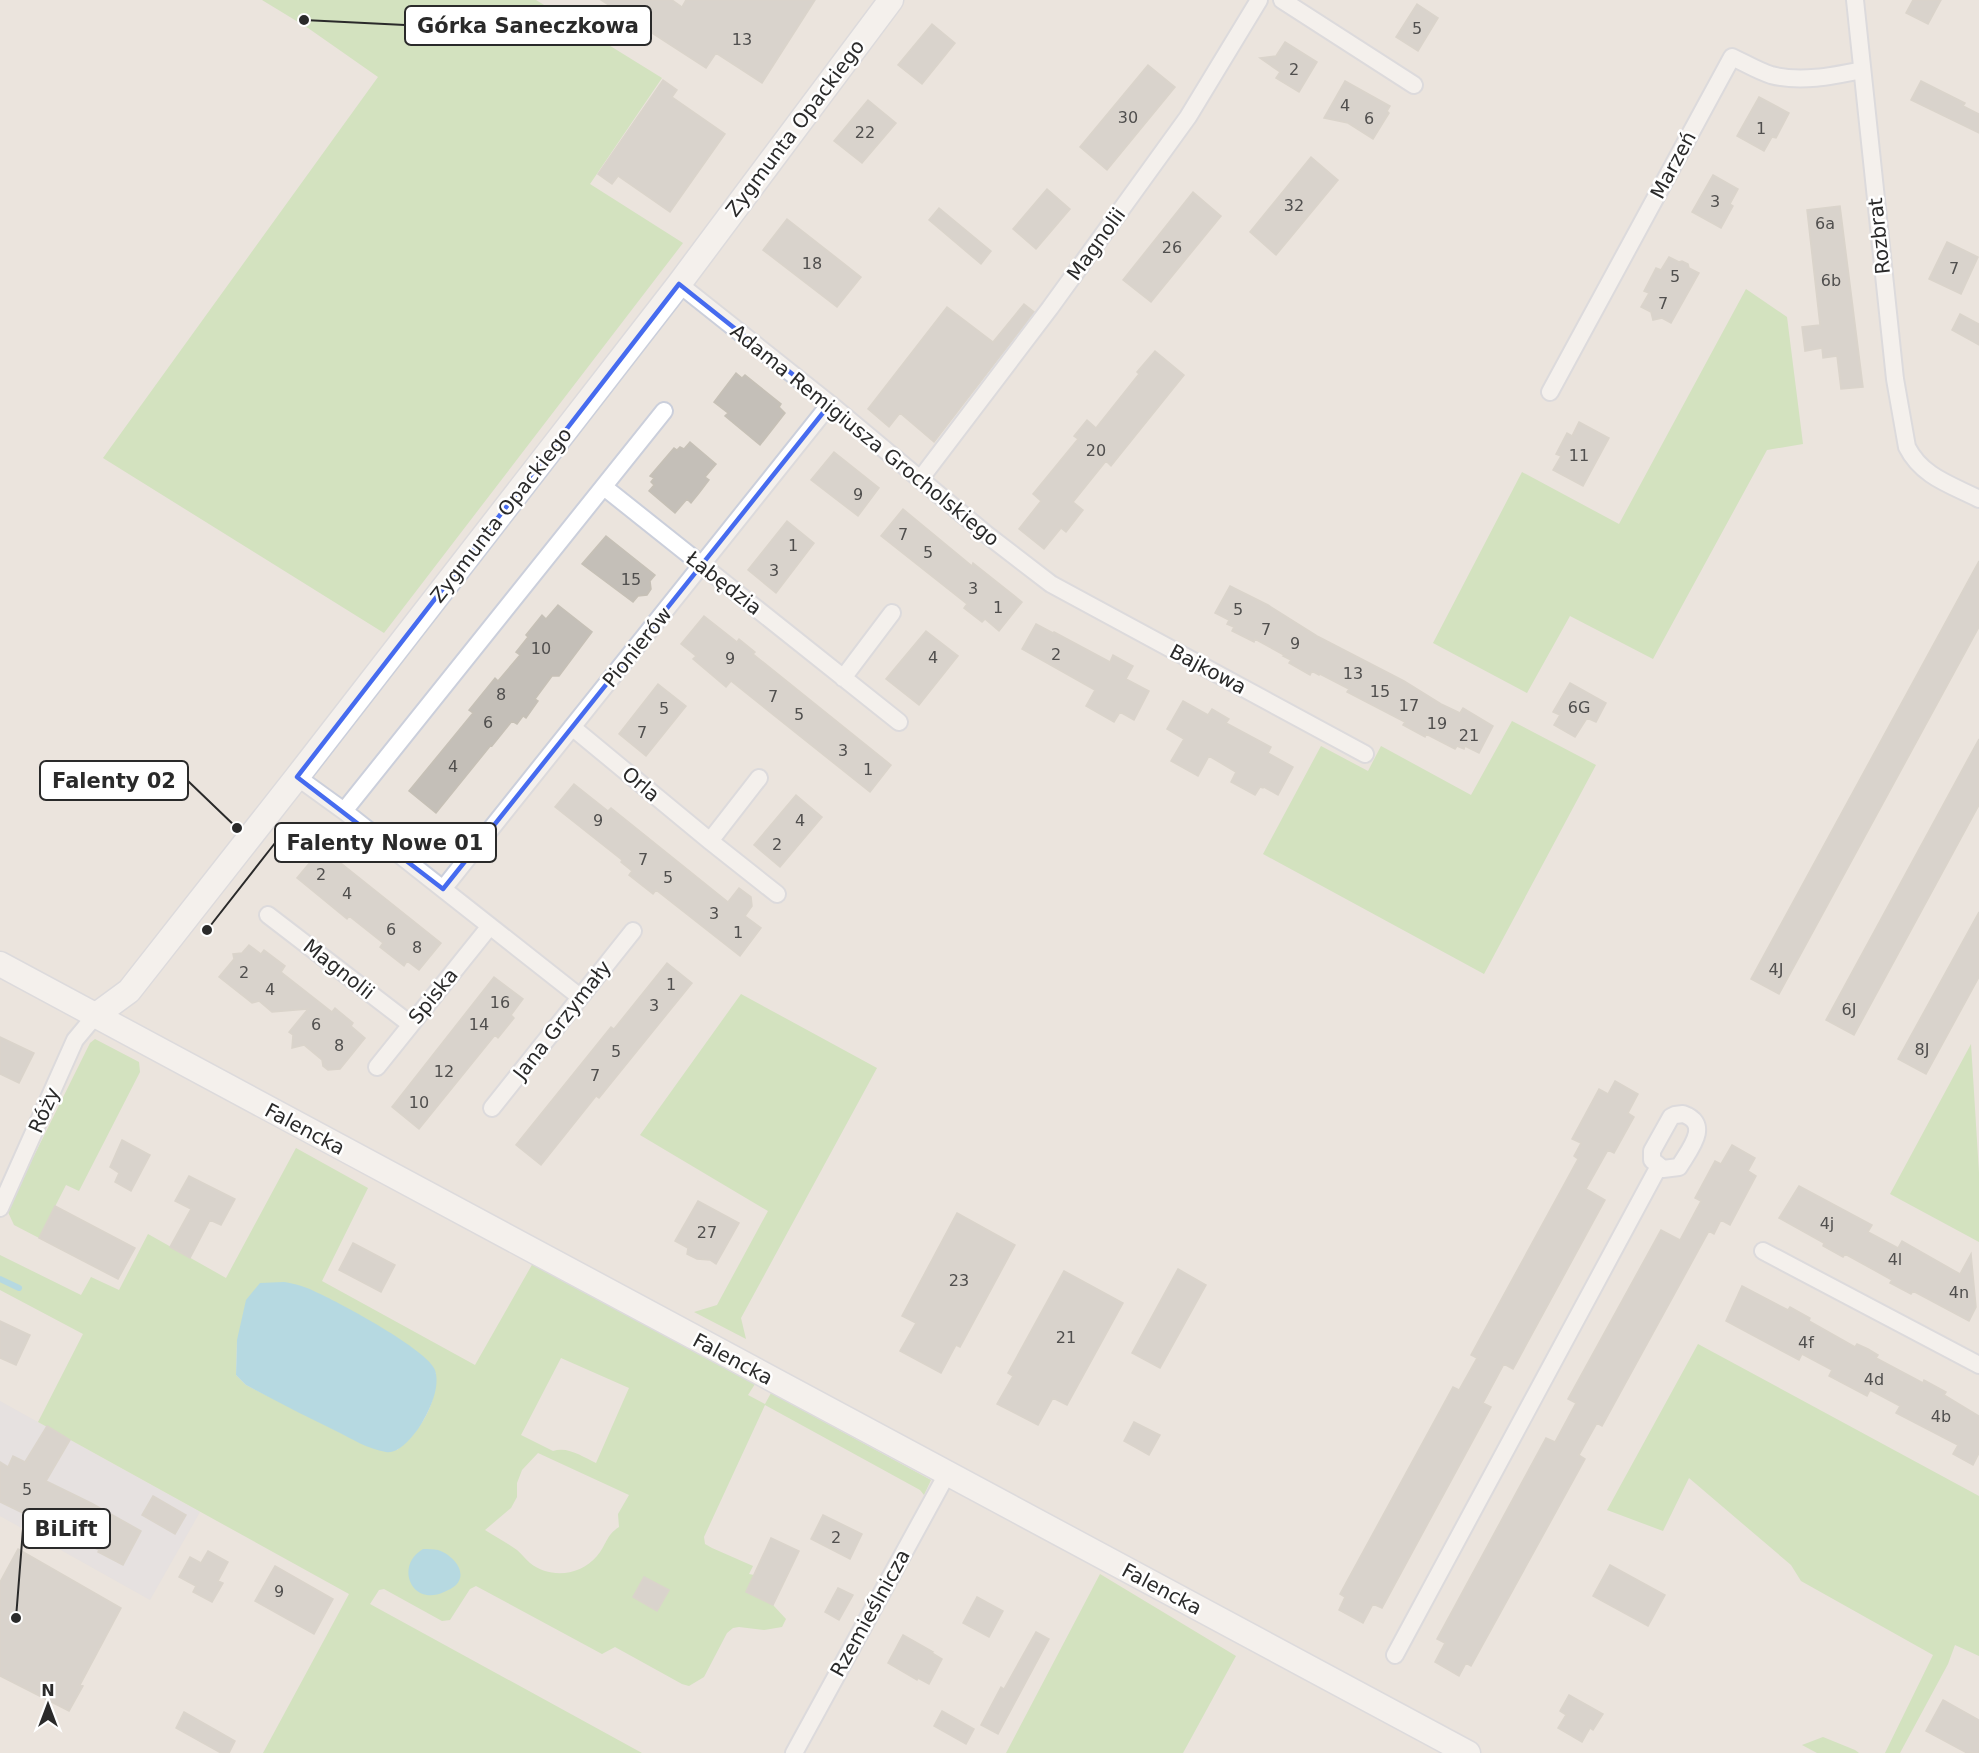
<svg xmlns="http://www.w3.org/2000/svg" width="1979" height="1753" viewBox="0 0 1979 1753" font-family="'DejaVu Sans',sans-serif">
	<rect width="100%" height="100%" fill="#ebe4dd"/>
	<!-- industrial -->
	<path fill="#dfdde4" d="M0,1401L200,1512L150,1600L0,1516Z"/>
	<!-- green -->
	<path fill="#b5df9c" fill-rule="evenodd" d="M262,0H536L662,78L590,184L683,243L384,633L103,458L378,77L308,28Z
		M1746,289L1787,317L1803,444L1767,450L1653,659L1570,616L1527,693L1433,643L1522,472L1619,524Z
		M1512,721L1596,765L1484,974L1263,854L1321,746L1368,771L1381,746L1471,795Z
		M741,994L877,1068L741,1318L746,1339L694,1312L717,1305L768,1211L640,1135Z
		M95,1039L139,1062L140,1072L79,1191L66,1185L39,1238L14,1225L7,1210L90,1043Z
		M1971,1044L1979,1173V1242L1890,1194Z
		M296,1148L368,1188L322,1281L475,1365L533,1263L755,1384L748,1395L765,1404L771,1393L931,1480L924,1495L920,1490L765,1405L704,1537L705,1544L712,1548L753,1566L749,1574L754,1575L746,1592L773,1605L786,1619L782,1627L764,1630L739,1627L733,1628L727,1633L704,1677L689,1686L682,1684L615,1647L602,1654L476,1586L470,1589L450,1620L442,1621L384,1589L379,1590L370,1604L642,1753H263L349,1594L38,1422L83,1334L0,1290V1255L81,1295L91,1277L119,1290L148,1234L226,1278ZM237,1340L436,1373C436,1406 422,1429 397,1450L365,1445L246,1385L236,1375ZM561,1358L629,1388L596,1463C583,1457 568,1446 553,1451L521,1435ZM538,1453L629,1495L618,1514L619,1527C606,1535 606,1546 597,1556C580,1576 550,1579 530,1563C525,1559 522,1554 517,1550C507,1543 496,1537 485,1530L511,1508L517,1497V1483L522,1470Z
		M1698,1344L1979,1496V1656L1955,1645L1948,1664L1900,1753H1885L1933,1655L1801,1581L1791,1565L1689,1478L1663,1531L1607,1510Z
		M1100,1574L1236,1656L1183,1753H1006Z
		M1823,1737L1855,1750L1859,1753H1817L1802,1745Z"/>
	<!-- water -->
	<path fill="#75cde7" d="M284,1282C296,1284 307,1287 318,1293C340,1303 428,1350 435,1370C441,1388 428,1414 418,1429C411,1438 399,1454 386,1452C368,1449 352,1439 336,1431C312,1419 287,1407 263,1394L246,1385L236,1375L237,1340L246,1300L260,1283Z
		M423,1549C428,1549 433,1549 438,1550C451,1554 469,1571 456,1585C453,1588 448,1590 444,1592C412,1607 394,1566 423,1549Z"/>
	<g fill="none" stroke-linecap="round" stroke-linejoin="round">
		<!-- stream -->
		<path stroke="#75cde7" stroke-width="6" d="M0,1279L19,1288"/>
	</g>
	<!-- building -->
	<path fill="#c4bfb8" stroke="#c6c0b6" stroke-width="1.5" d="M601,0H672L682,7L686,0H815L762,83L716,53L706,68Z
		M1913,0H1941L1928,24L1906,13Z
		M1417,4L1438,18L1418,51L1396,37Z
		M932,24L955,43L922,84L898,65Z
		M1285,42L1317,62L1299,92L1276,78L1280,72L1260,58L1276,56Z
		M1148,65L1175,87L1107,170L1080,147Z
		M663,80L677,90L672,97L725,134L670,212L618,176L612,184L598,174Z
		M1345,81L1390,106L1387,111L1389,113L1373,139L1348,123L1324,118Z
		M1921,81L1965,103L1963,106L1979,114V133L1911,100Z
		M1759,97L1789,113L1776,138L1772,137L1764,151L1737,136Z
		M868,100L896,123L862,163L834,141Z
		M1311,157L1338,180L1276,255L1250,232Z
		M1713,175L1738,189L1730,204L1733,206L1721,228L1692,212Z
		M1047,189L1070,209L1036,249L1013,229Z
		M1193,192L1221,216L1151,302L1123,280Z
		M1840,206L1863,387L1841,389L1837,356L1823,358L1822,348L1805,351L1802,327L1820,325L1807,210Z
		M939,208L991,251L981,264L929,220Z
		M787,219L861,277L837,307L763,250Z
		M1947,242L1978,257L1961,294L1929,279Z
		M1669,257L1679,262L1682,261L1688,264L1689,268L1699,273L1671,323L1662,318L1653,320L1651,312L1641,307L1649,293L1644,291L1656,268L1661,270Z
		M1024,304L1034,312L934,442L900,413L889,427L868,409L947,307L993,342Z
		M1960,314L1979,324V345L1952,330Z
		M1155,351L1184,375L1111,466L1106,461L1073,502L1083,510L1066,532L1061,528L1044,549L1019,529L1041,501L1033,494L1078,439L1074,436L1087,420L1096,428L1139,374L1137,372Z
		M736,373L742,378L745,375L781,404L779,407L785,413L760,445L725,416L728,413L714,402Z
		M1579,422L1609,438L1583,486L1553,470L1561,456L1556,454L1567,433L1572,436Z
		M690,442L716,464L705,477L709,480L699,493L691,503L687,499L675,513L649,491L654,485L651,482L654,478L650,476L674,448L677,450L680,447L684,449Z
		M834,452L879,488L858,516L811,480Z
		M903,509L972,566L973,563L1022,602L999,631L985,619L982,622L964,608L967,604L881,536Z
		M787,521L814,543L776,593L748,570Z
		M606,536L655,575L650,581L651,589L647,595L638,596L633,602L582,564Z
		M1979,561V627L1779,994L1751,979Z
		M1230,586L1268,605L1317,636L1404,681L1441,704L1460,713L1463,708L1493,726L1479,753L1465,746L1464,749L1457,746L1455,749L1426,734L1425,737L1403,725L1405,722L1347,692L1349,689L1320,674L1319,675L1312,671L1310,675L1289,663L1291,660L1283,656L1284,655L1255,639L1254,642L1232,631L1234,627L1227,624L1229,620L1215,613Z
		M558,605L592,632L559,676H552L535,699L538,701L526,718L523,716L517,724L512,721L492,746L491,745L436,813L409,791L473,713L469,710L495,678L498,681L520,655L516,652L528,637L526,635L542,615L546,619Z
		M704,616L737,642L739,639L755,652L753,654L891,765L870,792L731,681L726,687L693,659L696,656L681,644Z
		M1036,624L1053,633L1054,632L1110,662L1113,655L1133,666L1126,679L1149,691L1134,720L1120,712L1114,722L1086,706L1095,690L1022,649Z
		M926,631L958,656L919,705L886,679Z
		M1570,683L1606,703L1596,722L1587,718L1575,737L1554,725L1560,715L1553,712Z
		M658,684L686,706L646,756L619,734Z
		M1183,701L1208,715L1212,709L1229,719L1226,723L1271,747L1268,753L1293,767L1278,795L1264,787L1263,788L1260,787L1255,795L1231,782L1236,772L1209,756L1198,776L1171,761L1184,739L1167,729Z
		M1979,739V805L1854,1035L1826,1020Z
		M574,784L608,811L611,808L728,902L739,888L751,897L752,906L745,916L761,928L740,956L656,890L653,894L629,875L632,871L621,862L622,860L555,807Z
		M796,795L822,817L780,867L754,845Z
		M322,848L441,943L419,970L407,961L404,966L380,947L383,943L349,916L347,919L297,878Z
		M1979,912V977L1926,1074L1898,1059Z
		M249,945L261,954L264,950L285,966L281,972L332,1012L335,1008L353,1023L351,1026L365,1038L340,1069L328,1070L323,1066L322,1060L304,1045L292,1048L293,1035L289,1032L308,1009L272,1012L259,1001L252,1003L219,977L234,959L233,954L242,953Z
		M667,963L692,983L599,1098L596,1096L541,1165L516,1145L611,1027L614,1029Z
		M494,977L523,999L511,1015L514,1018L498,1038L495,1035L419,1129L392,1107Z
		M0,1037L34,1053L19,1083L0,1074Z
		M1615,1081L1638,1094L1628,1113L1634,1117L1614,1153L1608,1150L1586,1189L1605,1200L1513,1369L1504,1364L1483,1403L1491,1407L1382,1608L1373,1604L1363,1623L1339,1610L1345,1597L1340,1594L1453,1387L1459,1390L1477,1358L1471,1355L1578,1159L1574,1156L1581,1143L1572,1139L1599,1089L1608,1094Z
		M122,1140L150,1155L131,1191L115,1182L119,1173L110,1167Z
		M1732,1145L1755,1158L1748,1171L1756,1176L1730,1225L1721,1220L1714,1234L1709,1231L1602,1426L1597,1423L1579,1455L1585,1459L1471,1666L1466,1663L1459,1676L1435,1662L1445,1643L1437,1639L1546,1438L1555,1442L1576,1403L1568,1399L1661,1230L1680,1240L1701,1201L1695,1198L1715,1161L1721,1164Z
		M189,1176L235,1199L221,1225L210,1220L190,1258L170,1247L191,1209L175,1201Z
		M1799,1186L1872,1225L1868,1232L1898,1248L1902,1241L1960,1274L1971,1254L1976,1307L1969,1321L1913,1291L1911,1294L1890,1283L1892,1280L1845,1254L1843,1257L1823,1246L1824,1243L1779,1218Z
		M698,1201L739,1223L716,1264L710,1260L697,1259L687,1254L688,1248L675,1241Z
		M55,1206L135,1248L118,1279L39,1238Z
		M957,1213L1015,1245L960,1347L956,1345L941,1373L900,1351L916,1323L902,1316Z
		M353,1243L395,1265L381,1292L339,1270Z
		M1178,1269L1206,1285L1160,1368L1132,1353Z
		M1064,1271L1123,1303L1067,1405L1053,1398L1038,1425L997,1404L1013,1376L1008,1373Z
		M1742,1286L1788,1310L1790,1307L1810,1318L1809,1321L1855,1347L1857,1344L1868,1349L1878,1355L1876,1358L1923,1383L1924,1380L1946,1392L1944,1395L1979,1416V1453L1973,1465L1953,1454L1958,1445L1896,1413L1900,1406L1870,1390L1867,1396L1829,1376L1832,1370L1802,1354L1799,1360L1726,1321Z
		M0,1321L30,1335L16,1365L0,1358Z
		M1134,1422L1160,1435L1149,1455L1124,1441Z
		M47,1426L70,1440L46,1481L91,1503L141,1531L123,1565L98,1552L99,1550L0,1502V1462L8,1467L13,1456L25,1462Z
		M153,1496L186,1515L175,1534L142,1515Z
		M823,1515L862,1534L850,1559L811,1539Z
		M771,1538L799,1551L773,1605L746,1592Z
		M18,1549L121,1608L80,1685L83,1686L69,1711L0,1676V1582Z
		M208,1551L228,1562L218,1581L223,1583L212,1602L193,1592L196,1586L179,1577L190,1557L201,1563Z
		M1610,1565L1665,1595L1648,1626L1593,1596Z
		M275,1566L333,1599L314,1634L255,1601Z
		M644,1577L669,1590L657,1611L633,1597Z
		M838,1588L853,1595L839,1620L825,1612Z
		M977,1597L1003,1611L989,1637L963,1623Z
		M1036,1632L1049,1639L998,1734L981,1725L1001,1687L1004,1689Z
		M903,1635L933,1652L932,1653L942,1659L929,1684L918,1678L917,1680L888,1663Z
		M1569,1695L1603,1714L1593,1730L1590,1728L1582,1742L1558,1728L1566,1715L1560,1711Z
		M1943,1700L1979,1720V1753H1967L1926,1731Z
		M942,1711L974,1729L966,1744L934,1726Z
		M184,1712L235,1741L229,1753H221L176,1728Z"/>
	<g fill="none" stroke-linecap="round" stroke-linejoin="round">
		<!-- street casing -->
		<g stroke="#cbcfdb" stroke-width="20">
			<path id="street" d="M1282,0L1414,85
				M1855,0L1895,379L1907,447C1922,477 1952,485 1979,499
				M679,284L830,404L986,534L1051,584L1365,754
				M1550,392L1732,57C1745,63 1758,71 1771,75C1800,83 1833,76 1862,70
				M921,478L1050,308L1188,117L1259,0
				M604,487L899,722
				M843,678L892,613
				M572,727L710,841L777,894
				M297,777L344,811L580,997
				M344,811L664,411
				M710,841L759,778
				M443,889L830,404
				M268,915L410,1024
				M377,1067L490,926
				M492,1108L633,931
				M1683,1114C1712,1124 1689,1150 1679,1167L1663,1169L1652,1160V1151L1671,1117L1675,1115Z
				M0,1208L75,1040L95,1016
				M1763,1251L1979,1365
				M1395,1655L1659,1166
				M794,1753L947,1474"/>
		</g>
		<!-- secondary casing -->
		<g stroke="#cbcfdb" stroke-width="27">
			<path id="secondary" d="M0,964L1468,1753
				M95,1016L129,991L297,777L679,284L891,0"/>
		</g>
		<!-- street -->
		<use href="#street" stroke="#fff" stroke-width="16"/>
		<!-- secondary -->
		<use href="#secondary" stroke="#fff" stroke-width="24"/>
	</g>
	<!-- marked area -->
	<path d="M0 0H1979V1753H0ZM679,284L830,404L443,889L297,777Z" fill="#ebe4dd" fill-opacity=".55" fill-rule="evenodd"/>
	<path fill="none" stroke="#466bef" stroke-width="4.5" stroke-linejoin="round" d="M679,284L830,404L443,889L297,777Z"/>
	<g text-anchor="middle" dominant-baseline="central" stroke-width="5" stroke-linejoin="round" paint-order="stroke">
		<!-- number labels -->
		<g font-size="16" fill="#504f4e">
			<text x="1417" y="28">5</text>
			<text x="742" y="39">13</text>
			<text x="1294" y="69">2</text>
			<text x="1345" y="105">4</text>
			<text x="1128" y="117">30</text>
			<text x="1369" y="118">6</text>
			<text x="1761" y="128">1</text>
			<text x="865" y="132">22</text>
			<text x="1715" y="201">3</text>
			<text x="1294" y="205">32</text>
			<text x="1825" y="223">6a</text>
			<text x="1172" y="247">26</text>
			<text x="812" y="263">18</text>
			<text x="1954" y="268">7</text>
			<text x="1675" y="276">5</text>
			<text x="1831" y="280">6b</text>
			<text x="1663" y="303">7</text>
			<text x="1096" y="450">20</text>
			<text x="1579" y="455">11</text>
			<text x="858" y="494">9</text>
			<text x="903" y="534">7</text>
			<text x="793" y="545">1</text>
			<text x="928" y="552">5</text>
			<text x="774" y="570">3</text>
			<text x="631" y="579">15</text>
			<text x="973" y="588">3</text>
			<text x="998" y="607">1</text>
			<text x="1238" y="609">5</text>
			<text x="1266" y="629">7</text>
			<text x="1295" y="643">9</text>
			<text x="541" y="648">10</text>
			<text x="1056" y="654">2</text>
			<text x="933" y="657">4</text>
			<text x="730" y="658">9</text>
			<text x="1353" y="673">13</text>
			<text x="1380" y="691">15</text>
			<text x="501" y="694">8</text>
			<text x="773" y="696">7</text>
			<text x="1409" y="705">17</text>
			<text x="1579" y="707">6G</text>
			<text x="664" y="708">5</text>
			<text x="799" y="714">5</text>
			<text x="488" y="722">6</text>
			<text x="1437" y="723">19</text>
			<text x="642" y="732">7</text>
			<text x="1469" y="735">21</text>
			<text x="843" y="750">3</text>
			<text x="453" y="766">4</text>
			<text x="868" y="769">1</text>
			<text x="598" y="820">9</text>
			<text x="800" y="820">4</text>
			<text x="777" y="844">2</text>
			<text x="643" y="859">7</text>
			<text x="321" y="874">2</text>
			<text x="668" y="877">5</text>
			<text x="347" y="893">4</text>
			<text x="714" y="913">3</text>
			<text x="391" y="929">6</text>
			<text x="738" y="932">1</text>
			<text x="417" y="947">8</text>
			<text x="1776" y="969">4J</text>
			<text x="244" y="972">2</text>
			<text x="671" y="984">1</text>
			<text x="270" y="989">4</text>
			<text x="500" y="1002">16</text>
			<text x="654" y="1005">3</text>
			<text x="1849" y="1009">6J</text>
			<text x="316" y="1024">6</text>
			<text x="479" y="1024">14</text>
			<text x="339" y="1045">8</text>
			<text x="1922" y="1049">8J</text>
			<text x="616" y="1051">5</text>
			<text x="444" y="1071">12</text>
			<text x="595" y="1075">7</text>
			<text x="419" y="1102">10</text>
			<text x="1827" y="1223">4j</text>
			<text x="707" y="1232">27</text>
			<text x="1895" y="1259">4l</text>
			<text x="959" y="1280">23</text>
			<text x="1959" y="1292">4n</text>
			<text x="1066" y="1337">21</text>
			<text x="1806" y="1342">4f</text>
			<text x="1874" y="1379">4d</text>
			<text x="1941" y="1416">4b</text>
			<text x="27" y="1489">5</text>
			<text x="836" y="1537">2</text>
			<text x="279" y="1591">9</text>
		</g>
		<!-- street labels -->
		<g font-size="20" fill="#2a2a2a" stroke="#fff">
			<text transform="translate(795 128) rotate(-53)">Zygmunta Opackiego</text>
			<text transform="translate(1673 165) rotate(-62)">Marzeń</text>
			<text transform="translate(1879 236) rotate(-96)">Rozbrat</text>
			<text transform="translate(1096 244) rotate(-54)">Magnolii</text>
			<text transform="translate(865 435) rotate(39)">Adama Remigiusza Grocholskiego</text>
			<text transform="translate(501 515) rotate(-52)">Zygmunta Opackiego</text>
			<text transform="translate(724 583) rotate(38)">Łabędzia</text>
			<text transform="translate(637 647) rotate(-51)">Pionierów</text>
			<text transform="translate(1208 669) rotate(28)">Bajkowa</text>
			<text transform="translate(641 784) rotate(40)">Orla</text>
			<text transform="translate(339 969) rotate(38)">Magnolii</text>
			<text transform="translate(433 996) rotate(-51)">Spiska</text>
			<text transform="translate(562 1020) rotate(-52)">Jana Grzymały</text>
			<text transform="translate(44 1110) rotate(-66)">Róży</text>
			<text transform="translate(305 1129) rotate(28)">Falencka</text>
			<text transform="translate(733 1359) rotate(28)">Falencka</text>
			<text transform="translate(1162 1589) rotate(28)">Falencka</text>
			<text transform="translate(870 1613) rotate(-61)">Rzemieślnicza</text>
		</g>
	</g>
	<!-- callouts -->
	<path fill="none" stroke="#2a2a2a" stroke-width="2" d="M304 20L405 25M237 828L188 781M207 930L275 843M16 1618L23 1529"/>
	<g fill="#2a2a2a" stroke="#fff" stroke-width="2">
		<circle cx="304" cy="20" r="6"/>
		<circle cx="237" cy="828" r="6"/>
		<circle cx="207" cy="930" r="6"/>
		<circle cx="16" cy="1618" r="6"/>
	</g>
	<g fill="#fff" stroke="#2a2a2a" stroke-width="2">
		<rect x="405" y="6" width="246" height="39" rx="6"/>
		<rect x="40" y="761" width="148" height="39" rx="6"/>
		<rect x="275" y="823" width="221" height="39" rx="6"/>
		<rect x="23" y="1509" width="87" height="39" rx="6"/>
	</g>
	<g font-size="21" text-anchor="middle" font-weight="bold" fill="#2a2a2a">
		<text x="528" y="33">Górka Saneczkowa</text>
		<text x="114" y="788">Falenty 02</text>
		<text x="385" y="850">Falenty Nowe 01</text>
		<text x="66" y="1536">BiLift</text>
	</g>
	<!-- north arrow -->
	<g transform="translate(48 1705)" stroke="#ffffff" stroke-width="4.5" paint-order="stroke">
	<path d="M0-4.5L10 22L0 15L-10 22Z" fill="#2a2a2a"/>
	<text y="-9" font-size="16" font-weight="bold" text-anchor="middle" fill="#2a2a2a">N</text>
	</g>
</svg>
